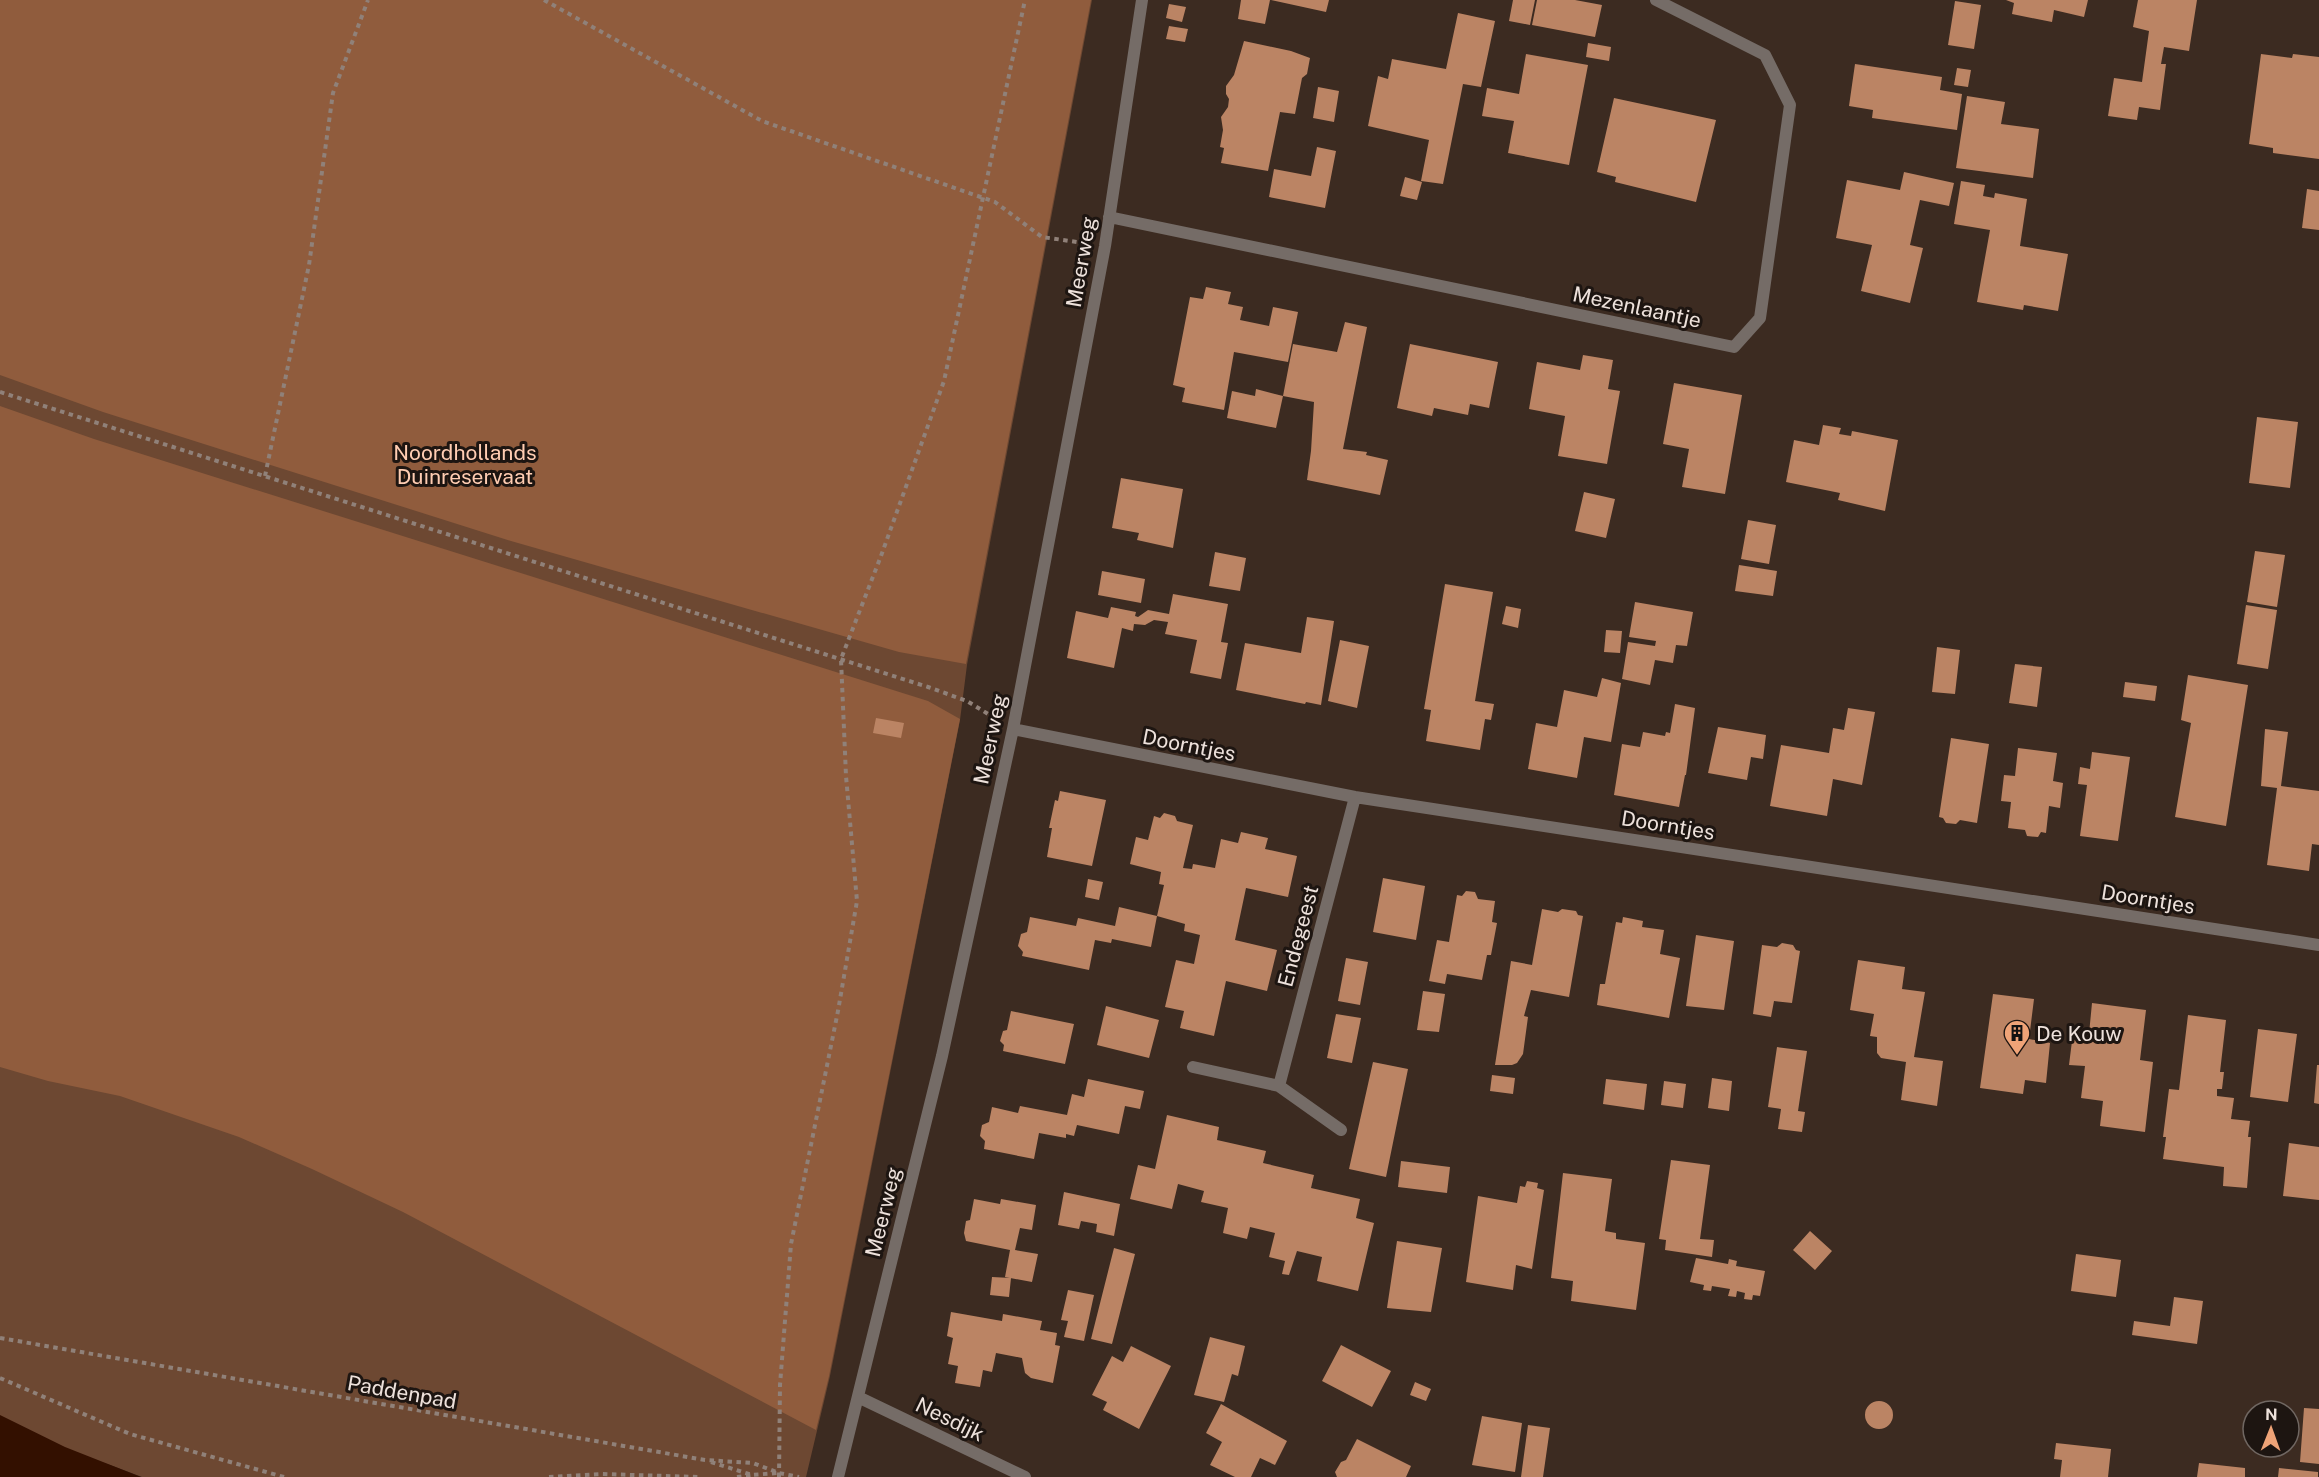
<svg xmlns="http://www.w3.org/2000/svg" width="2319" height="1477" viewBox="0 0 2319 1477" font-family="'Public Sans',sans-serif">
	<rect width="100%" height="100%" fill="#3c2b21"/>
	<!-- green -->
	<path fill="#6d4832" d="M0,0H1092L967,665L960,720L830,1376L806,1477H142L110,1465L0,1431Z"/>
	<!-- forest -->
	<path fill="#905c3d" d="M0,0H1091L966,664L899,652L511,541L103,412L0,375Z
		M0,406L94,439L928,701L960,719L829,1376L816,1430L403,1212L312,1169L239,1137L120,1096L48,1081L0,1067Z"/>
	<!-- water -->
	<path fill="#331000" d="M0,1415L65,1447L141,1477H0Z"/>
	<!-- building -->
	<path fill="#bb8464" d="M1241,0H1270L1265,24L1238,19Z
		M1271,0H1329L1326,12Z
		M1513,0H1535L1530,25L1509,21Z
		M1537,0H1575L1602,5L1595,37L1532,25Z
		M2006,0H2088L2084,17L2054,10L2052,22L2012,14L2014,3Z
		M2138,0H2197L2189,51L2164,47L2161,64H2166L2160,110L2139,107L2137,120L2108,116L2114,78L2142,82L2149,31L2133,27Z
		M1955,1L1981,5L1974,49L1948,45Z
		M1169,4L1186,7L1182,22L1166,18Z
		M1458,13L1495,21L1481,87L1463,84L1443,184L1421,181L1429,140L1368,126L1378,76L1388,79L1392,59L1446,69Z
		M1169,26L1188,29L1185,42L1166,39Z
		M1244,41L1291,51L1310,58L1307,74L1302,78L1295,114L1280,112L1268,171L1221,163L1224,148L1220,147L1223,130L1221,117L1228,107L1229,99L1226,94V86L1234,75Z
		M1588,43L1611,47L1609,61L1586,57Z
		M1526,54L1588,65L1569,165L1508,153L1514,121L1482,116L1487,88L1519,94Z
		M2261,54L2292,58L2293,54L2319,57V159L2273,153V148L2249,144Z
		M1855,64L1942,77L1940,90L1962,94L1957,130L1872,118L1873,110L1849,106Z
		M1957,68L1971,70L1968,87L1954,85Z
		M1318,87L1339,91L1334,122L1313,118Z
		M1967,96L2005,102L2001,124L2039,129L2033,178L1956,168Z
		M1614,98L1716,120L1696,202L1615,182L1616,177L1597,172Z
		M1317,147L1336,151L1325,208L1269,197L1274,169L1311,176Z
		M1904,172L1954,183L1949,206L1920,200L1910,245L1923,248L1910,303L1861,291L1872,245L1836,238L1847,180L1900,190Z
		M1405,177L1422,182L1417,200L1400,196Z
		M1961,181L1985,185L1983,196L1994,198L1995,193L2027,199L2020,246L2068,254L2058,311L2024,305L2023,310L1977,302L1990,230L1954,224Z
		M2307,189L2319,191V230L2302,228Z
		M1206,287L1231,292L1228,304L1243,307L1240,320L1269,326L1273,307L1298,312L1288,362L1234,352L1224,410L1182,402L1185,388L1173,385L1190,297L1203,299Z
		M1345,322L1367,327L1343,449L1367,452L1366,455L1388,460L1380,495L1307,480L1311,451L1314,402L1283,396L1293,344L1337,352Z
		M1410,344L1498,362L1489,408L1470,404L1468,415L1434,408L1432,416L1397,408Z
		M1583,355L1613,360L1608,389L1620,391L1607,464L1558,456L1565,416L1529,409L1537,362L1580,370Z
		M1674,383L1742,395L1725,494L1682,487L1689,449L1663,444Z
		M1256,389L1283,396L1276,428L1227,418L1232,391L1255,396Z
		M2257,417L2298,422L2290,488L2249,483Z
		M1823,425L1841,428L1839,434L1851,436L1852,431L1898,440L1885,511L1838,500L1840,493L1786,482L1794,440L1819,445Z
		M1121,478L1183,489L1173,548L1137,540L1139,533L1112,528Z
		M1584,492L1615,499L1606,538L1575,531Z
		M1748,520L1776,525L1769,564L1741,559Z
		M2255,551L2285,555L2277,607L2247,602Z
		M1215,552L1246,558L1240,591L1209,586Z
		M1739,565L1777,571L1773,596L1735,591Z
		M1102,571L1145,579L1141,603L1098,595Z
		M1445,584L1493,592L1475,701L1494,704L1491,720L1485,719L1480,750L1426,741L1431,710L1424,709Z
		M1173,594L1228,604L1221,642L1228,643L1221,679L1190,673L1197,640L1165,634L1168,622L1154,620L1145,625L1134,624L1133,631L1122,628L1114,668L1067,658L1076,611L1108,618L1111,607L1136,612L1135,616L1138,617L1148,610L1169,614Z
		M1635,602L1693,612L1687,646L1676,645L1673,663L1655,660L1650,685L1622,679L1628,642L1655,646L1656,641L1629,637Z
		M2246,605L2277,610L2268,669L2237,664Z
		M1506,606L1521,609L1518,628L1502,624Z
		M1307,617L1334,621L1321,705L1306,702L1305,704L1236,690L1245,643L1301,653Z
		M1606,630L1622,631L1620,653L1604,652Z
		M1340,640L1369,646L1357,708L1328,701Z
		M1937,647L1960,650L1955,694L1932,692Z
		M2015,664L2042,667L2037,707L2009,703Z
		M2188,675L2248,685L2226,826L2175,817L2191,723L2181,720Z
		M1602,678L1621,683L1611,742L1584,737L1577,778L1528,769L1536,723L1557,727L1564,690L1597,697Z
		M2125,682L2157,686L2155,701L2123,697Z
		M1675,704L1695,708L1686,775H1685L1679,807L1614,795L1622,744L1640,747L1643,732L1665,736L1666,732L1670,733Z
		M1848,708L1875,712L1862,785L1833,779L1827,816L1770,806L1781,745L1829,753L1833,728L1844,730Z
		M876,718L904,723L901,738L873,733Z
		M1718,727L1766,735L1763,759L1751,757L1747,780L1708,773Z
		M2265,729L2288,732L2281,786L2319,791V845L2312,844L2309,871L2267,865L2277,788L2261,786Z
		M1951,738L1989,744L1977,823L1960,820L1956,824L1946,823L1943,818L1939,817Z
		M2018,748L2057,753L2053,781L2063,783L2060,808L2049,806L2046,833L2041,832L2038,837L2027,836L2025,830L2008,828L2011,802L2001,801L2004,775L2015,776Z
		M2092,752L2130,757L2118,841L2080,836L2087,785L2078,784L2080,767L2090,769Z
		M1060,791L1106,800L1092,866L1047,857L1052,828H1049L1055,800L1058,801Z
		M1164,813L1175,816L1177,821L1193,825L1183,868L1192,869L1193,864L1215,868L1221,839L1238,843L1241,832L1268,838L1265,849L1297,856L1288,897L1246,888L1235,940L1277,950L1267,991L1226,981L1214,1036L1180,1028L1184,1011L1165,1007L1176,960L1194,964L1200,935L1184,931L1185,924L1157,916L1151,947L1112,939L1111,943L1095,940L1089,970L1022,956L1023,952L1018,946L1021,934L1027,932L1030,917L1076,926L1078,918L1115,926L1119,907L1157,916L1164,885L1159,884L1161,872L1130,864L1136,837L1148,840L1154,816L1160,818Z
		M1383,878L1425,886L1416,940L1373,932Z
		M1088,879L1103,882L1099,900L1085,897Z
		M1466,891L1475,892L1478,899L1495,901L1492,922L1497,923L1491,955H1487L1482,980L1447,974L1445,984L1429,981L1437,940L1449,942L1457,895L1462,896Z
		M1542,909L1558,912L1562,909L1576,911L1578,915L1583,916L1569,997L1531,990L1524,1016L1528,1017L1523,1054L1517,1063L1512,1065H1495L1511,961L1532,965Z
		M1623,917L1643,921L1642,927L1664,930L1660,954L1680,958L1669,1018L1597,1005L1600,984H1605L1616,922L1622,923Z
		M1696,935L1734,941L1724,1010L1686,1006Z
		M1782,943L1793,945L1796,950L1800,951L1792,1003L1774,1001L1771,1017L1753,1014L1762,945L1777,947Z
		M1346,958L1368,962L1360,1005L1338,1001Z
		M1858,960L1905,967L1902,989L1925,992L1914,1057L1943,1061L1937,1106L1901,1100L1906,1062L1881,1058L1877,1053V1037L1870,1036L1874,1014L1850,1010Z
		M1423,991L1445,994L1439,1032L1417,1030Z
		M1993,994L2034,999L2029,1039L2050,1043L2046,1083L2025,1080L2023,1094L1980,1088Z
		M2092,1003L2146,1010L2140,1060L2153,1062L2145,1132L2100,1126L2103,1101L2081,1098L2085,1066L2069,1065L2073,1033L2089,1034Z
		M1106,1006L1159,1020L1149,1058L1097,1045Z
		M1011,1011L1074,1024L1065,1064L1003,1051L1004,1045L1000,1041L1003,1031L1007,1030Z
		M1336,1014L1361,1018L1352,1063L1327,1058Z
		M2188,1015L2226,1020L2220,1072H2224L2222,1089H2217V1096L2234,1098L2231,1119L2250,1121L2248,1137H2251L2247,1188L2223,1186L2224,1167L2163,1159L2166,1137H2163L2169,1089L2179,1090Z
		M2258,1029L2297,1034L2288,1102L2250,1097Z
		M1777,1047L1807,1051L1798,1111L1805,1112L1802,1132L1778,1129L1781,1109L1768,1107Z
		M1373,1062L1408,1069L1386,1177L1349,1169Z
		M2317,1065H2319V1104L2314,1103Z
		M1492,1075L1515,1078L1513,1094L1490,1091Z
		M1712,1078L1732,1081L1729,1111L1708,1108Z
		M1088,1079L1144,1091L1140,1109L1125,1106L1119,1134L1077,1125L1074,1136L1066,1134V1138L1039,1133L1034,1159L984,1149L985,1141L980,1136L982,1125L989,1122L992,1107L1018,1113L1020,1106L1067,1115L1072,1094L1084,1097Z
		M1606,1079L1647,1084L1644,1110L1603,1104Z
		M1664,1081L1686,1084L1683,1108L1661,1105Z
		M1167,1115L1219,1127L1217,1140L1266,1151L1263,1163L1314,1175L1311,1188L1360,1199L1356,1218L1374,1223L1358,1291L1317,1281L1322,1257L1297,1251L1289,1275L1282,1274L1285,1261L1269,1257L1275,1233L1250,1227L1247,1239L1223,1233L1228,1208L1201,1202L1204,1191L1178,1184L1172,1209L1130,1199L1138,1165L1155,1169Z
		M2289,1143L2319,1147V1200L2283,1196Z
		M1671,1160L1710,1165L1700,1239L1714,1240L1712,1257L1665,1250L1666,1240L1659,1239Z
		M1401,1161L1450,1167L1447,1193L1398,1187Z
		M1563,1173L1612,1179L1605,1231L1616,1233V1239L1645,1243L1636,1310L1571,1301L1573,1281L1551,1278Z
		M1527,1181L1538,1183L1537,1188L1544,1190L1532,1269L1516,1265L1513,1290L1466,1282L1478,1196L1517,1203L1520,1186L1525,1187Z
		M1064,1192L1120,1204L1114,1236L1096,1232L1097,1224L1081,1221L1079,1229L1058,1225Z
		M974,1199L1000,1204L1001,1199L1036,1205L1032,1230L1020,1228L1015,1250L1038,1254L1032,1282L1005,1277L1010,1250L966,1241L964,1233L966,1221L970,1220Z
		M1810,1231L1832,1251L1815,1270L1793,1250Z
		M1397,1241L1442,1248L1431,1312L1387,1308Z
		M1114,1248L1135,1254L1112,1344L1091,1339Z
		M2076,1254L2121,1260L2116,1297L2071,1291Z
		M1696,1258L1728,1264L1729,1259L1737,1261L1736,1266L1765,1271L1760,1296L1753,1295L1752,1300L1744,1299L1745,1293L1737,1291L1736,1297L1728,1296L1730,1289L1712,1286L1711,1291L1703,1290L1704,1285L1690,1282Z
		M992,1277L1011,1278L1009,1297L990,1295Z
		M1068,1290L1094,1295L1084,1341L1064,1337L1068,1321L1061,1320Z
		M2174,1297L2203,1301L2197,1344L2132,1335L2134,1321L2170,1326Z
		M951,1312L1002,1321L1003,1314L1042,1321L1040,1330L1057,1333L1055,1345L1060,1346L1053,1383L1031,1378L1025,1373L1022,1358L996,1353L992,1372L983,1370L980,1387L955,1383L958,1366L948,1364L953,1338L947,1336Z
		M1210,1337L1245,1346L1238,1376L1232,1374L1224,1402L1194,1395Z
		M1341,1345L1391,1371L1372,1407L1322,1381Z
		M1131,1346L1171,1366L1139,1429L1103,1410L1107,1402L1092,1395L1112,1356L1123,1362Z
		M1415,1382L1431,1389L1426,1401L1410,1395Z
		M1865 1415a14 14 0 1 1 28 0a14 14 0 1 1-28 0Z
		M1221,1404L1287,1441L1275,1465L1260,1458L1251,1477H1235L1210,1465L1222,1442L1206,1433Z
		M2304,1408L2319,1409V1464L2300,1462Z
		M1482,1416L1522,1423L1515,1472L1472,1465Z
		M1528,1425L1550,1428L1543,1477H1521Z
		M1357,1439L1411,1466L1406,1477H1337L1335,1472L1341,1462L1346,1460Z
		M2056,1443L2111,1449L2108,1477H2060L2062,1460L2054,1459Z
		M2199,1463L2245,1468V1477H2197Z
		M2279,1468L2318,1472V1477H2278Z"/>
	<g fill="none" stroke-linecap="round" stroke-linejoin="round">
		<!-- path -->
		<path stroke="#908179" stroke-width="4" stroke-dasharray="4.5 4.5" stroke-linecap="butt" d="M544,0L762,121L995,202L1042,237L1077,242
			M0,392L928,687L967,701L988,714
			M265,476L309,265L333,93L368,0
			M0,1338L705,1460L753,1463L779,1473L799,1477
			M0,1378L130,1434L284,1477
			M711,1462L752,1475L777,1473
			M549,1477L601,1474L698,1477
			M737,1477L751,1475
			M779,1477L780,1385L791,1244L838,1011L857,901L846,776L841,659L881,556L944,381L1025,0"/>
		<!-- minor -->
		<path stroke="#756c67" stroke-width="12" d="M1109,217L1734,347L1760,318L1790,105L1765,55L1656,0
			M1013,729L1355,797L2319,945
			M1193,1067L1279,1086L1341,1130
			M1279,1086L1355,797
			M858,1397L1025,1477
			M838,1477L942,1056L1013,729L1105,246L1142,0"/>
	</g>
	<!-- icons -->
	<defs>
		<g id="building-pin" transform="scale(1.35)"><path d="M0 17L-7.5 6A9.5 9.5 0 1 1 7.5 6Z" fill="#efa377" stroke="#1d1511"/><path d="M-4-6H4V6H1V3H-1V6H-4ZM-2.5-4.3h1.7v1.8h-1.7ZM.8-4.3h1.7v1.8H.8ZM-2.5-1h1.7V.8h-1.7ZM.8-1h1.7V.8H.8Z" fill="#111"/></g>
	</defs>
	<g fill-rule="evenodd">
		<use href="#building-pin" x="2017" y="1033"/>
	</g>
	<g text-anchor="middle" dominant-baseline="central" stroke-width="6" stroke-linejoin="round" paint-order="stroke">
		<!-- street labels -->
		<g font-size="21" fill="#ede1db" stroke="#1d1511">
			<text transform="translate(1081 262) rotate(-80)">Meerweg</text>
			<text transform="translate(1637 307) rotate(12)">Mezenlaantje</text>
			<text transform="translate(990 739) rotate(-78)">Meerweg</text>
			<text transform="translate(1189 745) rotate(11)">Doorntjes</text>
			<text transform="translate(1668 825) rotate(9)">Doorntjes</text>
			<text transform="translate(2148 899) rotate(9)">Doorntjes</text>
			<text transform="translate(1298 936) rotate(-75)">Endegeest</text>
			<text transform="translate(883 1212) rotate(-76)">Meerweg</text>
			<text transform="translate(402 1392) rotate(10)">Paddenpad</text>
			<text transform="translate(950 1419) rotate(26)">Nesdijk</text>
		</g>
		<!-- park labels -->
		<g font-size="21" fill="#ffcdb2" stroke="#1d1511">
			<text x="465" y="452">Noordhollands<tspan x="465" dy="24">Duinreservaat</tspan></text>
		</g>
		<!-- poi labels -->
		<g font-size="21" fill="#ede1db" stroke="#1d1511" text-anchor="start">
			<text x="2036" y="1033">De Kouw</text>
		</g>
	</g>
	<!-- north arrow -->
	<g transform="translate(2271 1429) rotate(1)"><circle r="28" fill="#1d1511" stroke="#706762" stroke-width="1.5"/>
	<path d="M0-4.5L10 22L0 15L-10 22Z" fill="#efa377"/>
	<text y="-9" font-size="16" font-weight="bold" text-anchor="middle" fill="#ede1db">N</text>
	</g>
</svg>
